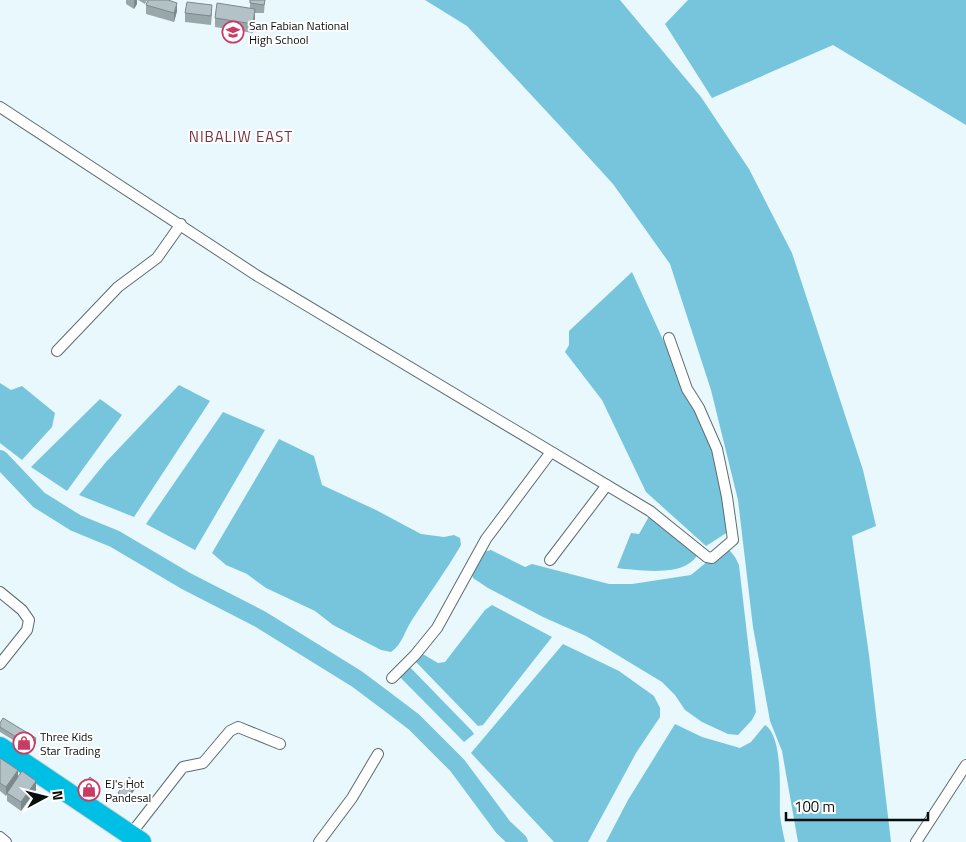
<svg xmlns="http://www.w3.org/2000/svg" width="966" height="842" viewBox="0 0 966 842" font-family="'Titillium Web',sans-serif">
	<rect width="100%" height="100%" fill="#e8f8fd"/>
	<!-- water -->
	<path fill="#76c5dc" d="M425,0H620L701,97L749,169L792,253L863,470L876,526L852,536L869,655L891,842H798L782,751L770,721L753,627L738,500L711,390L670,264L613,184L561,127L467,26Z
		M688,0H966V125L833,45L712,98L665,24Z
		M632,272L713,449L728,532L706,546L646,492L602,400L565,352L569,345V331Z
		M0,383L11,390L22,386L55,413L52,427L22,460L0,443Z
		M179,385L210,401L134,517L79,495L106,462Z
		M100,399L122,415L67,491L31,467Z
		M223,412L265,430L195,550L146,524Z
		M279,439L314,456L322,485L376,510L421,534L444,537L454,535L460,538L461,545C446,571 428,595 412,620C405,630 402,645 391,652L381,650L333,625L315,611L266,588L247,574L226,565L212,553Z
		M651,513L700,553C696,556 693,562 688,564C673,575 634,570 617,568L631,533L639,534Z
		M726,546L735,557L739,565L756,712L752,720L738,735L728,734L702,722L685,710L675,695L662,682L586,636L543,617L488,588L473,578L471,570L483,552L491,550L525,567L532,564L609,584H632L691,575Z
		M492,605L552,637L483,725L478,726L415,661L421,653L438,663L445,662L485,610Z
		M563,644L619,671L654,696L660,708V717L636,753L588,842H554L471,753Z
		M404,661L472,731L474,734L464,742L397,674L400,662Z
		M675,724L702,737L740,748L751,742L765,725C784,737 779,794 780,815C781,824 783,833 785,842H606L628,800Z"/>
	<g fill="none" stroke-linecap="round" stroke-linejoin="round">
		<!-- river -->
		<path stroke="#76c5dc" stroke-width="18" d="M0,459L39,500L76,523L115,539L186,581L260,619L357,679L389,703L414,722L457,765L503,827L519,842"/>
		<!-- street casing -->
		<g stroke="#5d6c70" stroke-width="12">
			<path id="street" d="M0,107L256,275L650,511L707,557L712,558L733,540L727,497L717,449L699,408L687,389L669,338
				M57,351L118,287L157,258L181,224
				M550,560L607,485
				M0,592L22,610L29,620L27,630L0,664
				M392,678L415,655L437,628L486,539L551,452
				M130,835L183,767L203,763L230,731L238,727L280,744
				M0,837L6,842
				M319,842L352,798L378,754
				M916,842L966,765"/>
		</g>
		<!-- highway casing -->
		<g stroke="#d3d3d4" stroke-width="22">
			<path id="highway" d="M0,747L141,842"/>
		</g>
		<!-- street -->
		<use href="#street" stroke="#fff" stroke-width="10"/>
		<!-- highway -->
		<use href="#highway" stroke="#00bfe4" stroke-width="20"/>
	</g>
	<!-- wall -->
	<path fill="#99a7ab" d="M126,0H137V4L134,9L126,4Z
		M138,0H147L145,4Z
		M250,0H265L264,13H255L253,33L215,27V18L250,8Z
		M146,5L177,11L174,22L146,14Z
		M185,13H212L211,25L185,22Z
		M0,723L36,743L31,751L0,732Z
		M0,758L18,777L36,790L21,811L7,801V794L6,796L0,791Z
		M84,785H96L90,793L84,788Z
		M137,786L126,802L118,796V793Z"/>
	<!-- shaded-wall -->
	<path fill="#7d888b" d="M134,0H137V4L134,9Z
		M177,3V11L174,22V13Z
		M255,9V18L253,33V24Z
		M36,738V743L31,751V746Z
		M18,770V779L7,793L6,796V787Z
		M36,781V790L21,811V802Z
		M96,782V785L90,793V790Z
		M137,783V786L126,802V799Z"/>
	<!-- building -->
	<path fill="#b2c2c7" stroke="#7d888b" d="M148,0H168L177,3L174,13L146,5Z
		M250,0H265L264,5L250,3Z
		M187,2L212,5L211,16L185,13Z
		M217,3L255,9L253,24L215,18Z
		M3,718L36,738L31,746L0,727V723Z
		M0,758L18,770L6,787L0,783Z
		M22,771L36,781L21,802L7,793Z
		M90,777L96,782L90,790L84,785Z
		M129,777L137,783L126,799L118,793Z"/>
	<!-- icons -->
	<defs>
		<g id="school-ring" transform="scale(1.125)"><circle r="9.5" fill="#fff" stroke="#c93b63" stroke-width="1.5"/><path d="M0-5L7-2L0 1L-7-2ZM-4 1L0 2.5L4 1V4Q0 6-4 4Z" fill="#c93b63"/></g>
		<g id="shop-ring" transform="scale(1.125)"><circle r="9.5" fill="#fff" stroke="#c93b63" stroke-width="1.5"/><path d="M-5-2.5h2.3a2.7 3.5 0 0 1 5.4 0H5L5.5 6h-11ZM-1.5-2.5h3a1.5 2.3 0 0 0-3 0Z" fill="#c93b63"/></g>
	</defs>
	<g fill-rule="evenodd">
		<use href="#school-ring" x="233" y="32"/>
		<use href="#shop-ring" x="24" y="743"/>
		<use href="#shop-ring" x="89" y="790"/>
	</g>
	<g text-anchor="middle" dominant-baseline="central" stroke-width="4" stroke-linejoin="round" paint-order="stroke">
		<!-- poi labels -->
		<g font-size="12" fill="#080d0e" stroke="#fff" text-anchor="start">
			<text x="249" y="25">San Fabian National<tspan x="249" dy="14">High School</tspan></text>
			<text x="40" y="736">Three Kids<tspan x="40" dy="14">Star Trading</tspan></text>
			<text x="105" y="783">EJ's Hot<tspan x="105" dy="14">Pandesal</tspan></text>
		</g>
		<!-- quarter labels -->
		<g font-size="15" letter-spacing="1" fill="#783141" stroke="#fff">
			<text x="241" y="136">NIBALIW EAST</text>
		</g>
	</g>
	<!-- north arrow -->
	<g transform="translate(45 797) rotate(83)" stroke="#ffffff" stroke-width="4" paint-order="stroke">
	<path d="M0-4L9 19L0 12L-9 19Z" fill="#080d0e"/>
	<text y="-8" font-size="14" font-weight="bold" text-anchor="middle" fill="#080d0e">N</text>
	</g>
	<!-- scale -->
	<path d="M786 812v8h142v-8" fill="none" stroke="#080d0e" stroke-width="2.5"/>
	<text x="794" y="812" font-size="15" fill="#080d0e" stroke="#ffffff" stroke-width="4" paint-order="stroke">100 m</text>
</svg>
